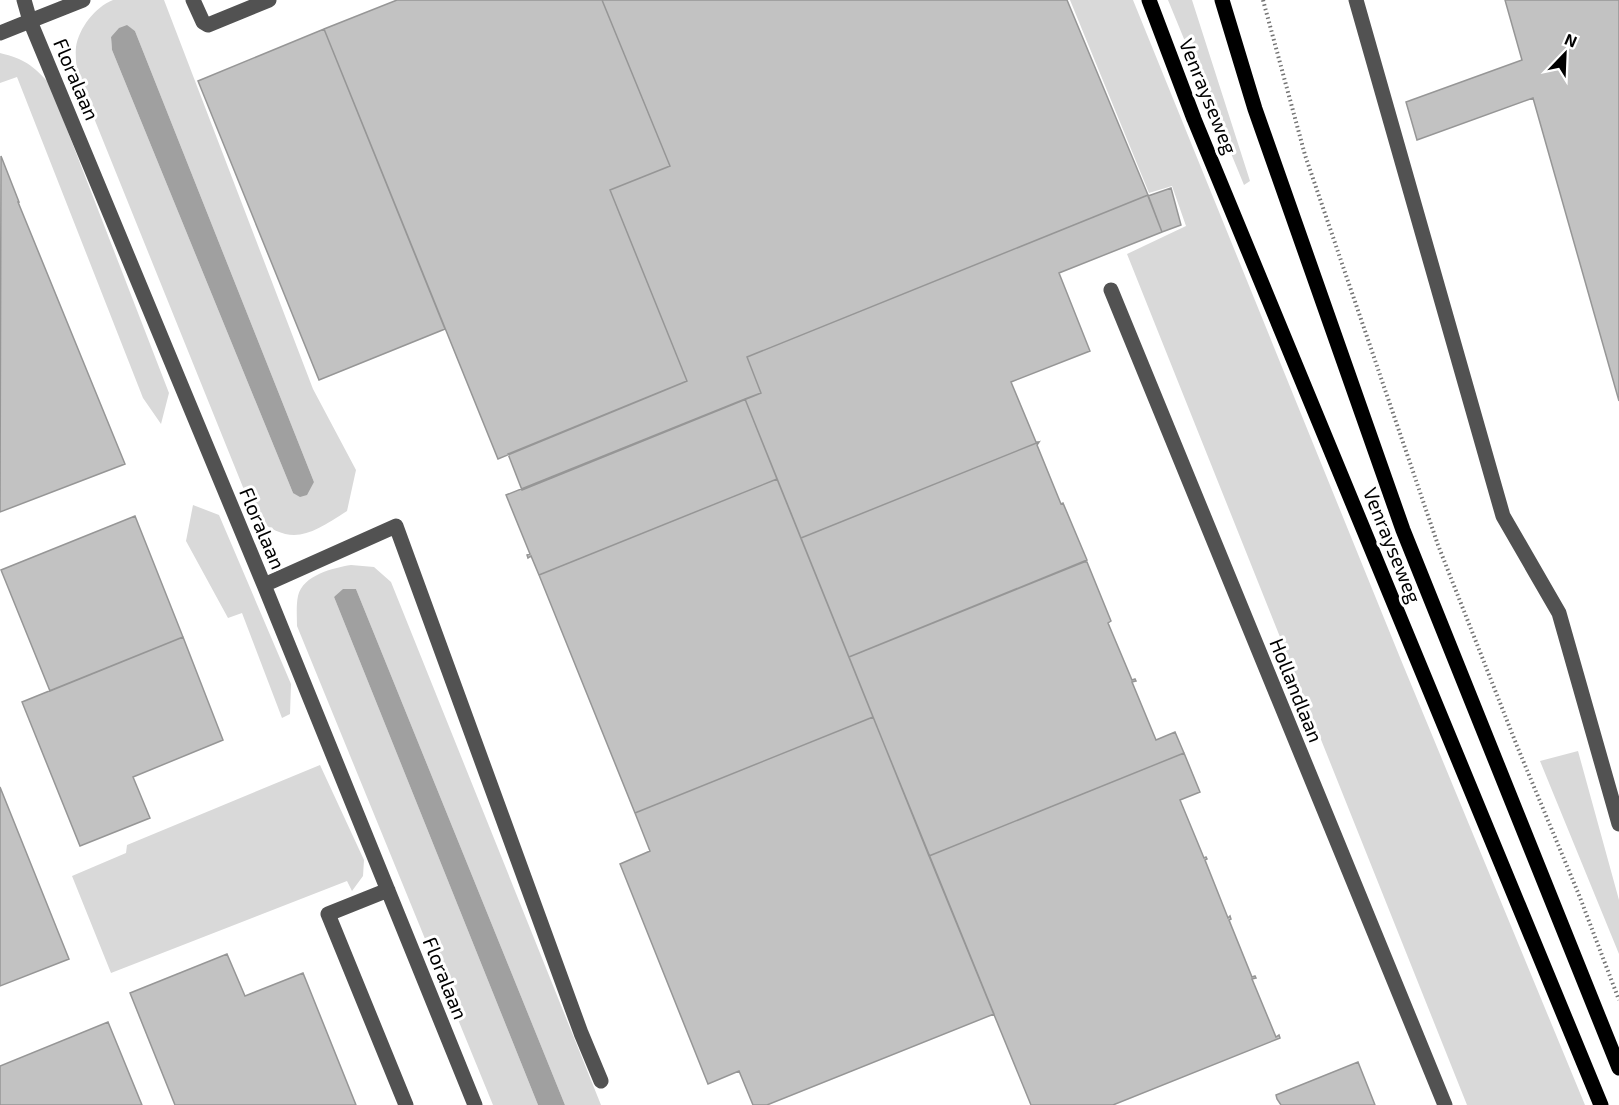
<svg xmlns="http://www.w3.org/2000/svg" width="1619" height="1105" viewBox="0 0 1619 1105" font-family="'Exo 2',sans-serif">
	<rect width="100%" height="100%" fill="#fff"/>
	<!-- green -->
	<path fill="#d9d9d9" fill-rule="evenodd" d="M113,0H164L313,389L356,470L347,511C311,534 292,548 255,517L77,76C77,67 75,57 76,47C79,28 95,7 113,0ZM127,26L135,31L314,482L293,493L112,50L111,37Z
		M1070,0H1133L1401,660L1585,1105H1467L1127,254L1186,226L1172,186L1149,193Z
		M1168,0H1192L1250,181L1244,185Z
		M0,53C25,59 32,65 49,83L169,393L161,424L143,398L17,77L0,83Z
		M193,505L219,515L291,684L290,714L282,718L242,613L228,618L186,541Z
		M351,565L374,567L391,582L601,1105H565L356,589L334,597L538,1105H493L297,626C297,617 296,605 298,596C303,575 333,568 351,565Z
		M1578,751L1619,900V954L1540,761Z
		M320,765L364,860L363,876L352,891L347,881L111,973L72,876L126,853L127,845Z"/>
	<!-- water -->
	<path fill="#a0a0a0" d="M127,25L135,31L314,482L307,495L300,497L293,493L112,50L111,37L119,28Z
		M343,589H356L565,1105H538L334,597Z"/>
	<!-- building -->
	<path fill="#c2c2c2" stroke="#969696" stroke-width="1.5" d="M397,0H602L670,166L610,190L687,381L498,459L324,29Z
		M602,0H1067L1148,195L747,357L761,393L522,490L508,454L687,381L610,190L670,166Z
		M1505,0H1619V401L1533,98L1417,140L1406,102L1522,60Z
		M324,29L445,329L319,380L198,81Z
		M1,156L19,202H18L125,464L0,512Z
		M1171,188L1181,225L1162,232L1148,196Z
		M1148,195L1162,232L1059,273L1090,351L1011,382L1036,442H1039L801,538L745,399L761,393L747,357Z
		M745,399L777,479L539,575L531,556L528,558L527,555L530,554L506,495Z
		M1039,442L1037,445L1061,504L1063,503L1087,560L849,657L801,538Z
		M777,479L873,717L635,813L539,575Z
		M135,516L183,637L50,691L1,570Z
		M1084,562H1087L1111,621L1108,623L1132,680L1135,679L1136,681L1132,682L1156,740L1175,732L1184,753L929,856L849,657Z
		M183,637L223,740L133,777L150,818L80,846L22,702Z
		M873,717L994,1014L767,1105H753L739,1071L708,1084L620,864L650,851L635,813Z
		M1184,753L1200,792L1180,800L1204,858L1206,857L1207,859L1205,860L1228,918L1230,916L1231,919L1229,920L1252,977L1255,976L1256,978L1252,979L1276,1037L1279,1035L1280,1038L1113,1105H1031L929,856Z
		M0,787L69,959L0,986Z
		M227,954L245,996L303,973L356,1105H175L130,993Z
		M108,1022L142,1105H0V1066Z
		M1358,1062L1375,1105H1281L1277,1099L1276,1095Z"/>
	<g fill="none" stroke-linecap="round" stroke-linejoin="round">
		<!-- path -->
		<path stroke="#747474" stroke-width="4" stroke-dasharray="1.5 3" stroke-linecap="butt" d="M1263,0L1305,155L1438,545L1517,746L1579,895L1619,1000"/>
		<!-- minor -->
		<path stroke="#525252" stroke-width="15" d="M83,0L30,21L264,585L475,1105
			M193,0L203,22L208,25L269,0
			M1356,0L1503,516L1559,613L1619,824
			M0,33L30,21L24,0
			M1111,290L1445,1105
			M264,585L396,526L581,1033L601,1081
			M388,890L328,914L406,1105"/>
		<!-- major -->
		<path stroke="#000" stroke-width="15" d="M1149,0L1194,119L1601,1105
			M1222,0L1255,109L1403,530L1619,1068"/>
	</g>
	<g text-anchor="middle" dominant-baseline="central" stroke-width="6" stroke-linejoin="round" paint-order="stroke">
		<!-- street labels -->
		<g font-size="20" fill="#000" stroke="#fff">
			<text transform="translate(77 79) rotate(67)">Floralaan</text>
			<text transform="translate(1209 96) rotate(68)">Venrayseweg</text>
			<text transform="translate(263 528) rotate(67)">Floralaan</text>
			<text transform="translate(1393 545) rotate(68)">Venrayseweg</text>
			<text transform="translate(1297 690) rotate(68)">Hollandlaan</text>
			<text transform="translate(446 978) rotate(68)">Floralaan</text>
		</g>
	</g>
	<!-- north arrow -->
	<g transform="translate(1565 54) rotate(23)" stroke="#ffffff" stroke-width="4.5" paint-order="stroke">
	<path d="M0-4.5L10 22L0 15L-10 22Z" fill="#000000"/>
	<text y="-9" font-size="16" font-weight="bold" text-anchor="middle" fill="#000000">N</text>
	</g>
</svg>
